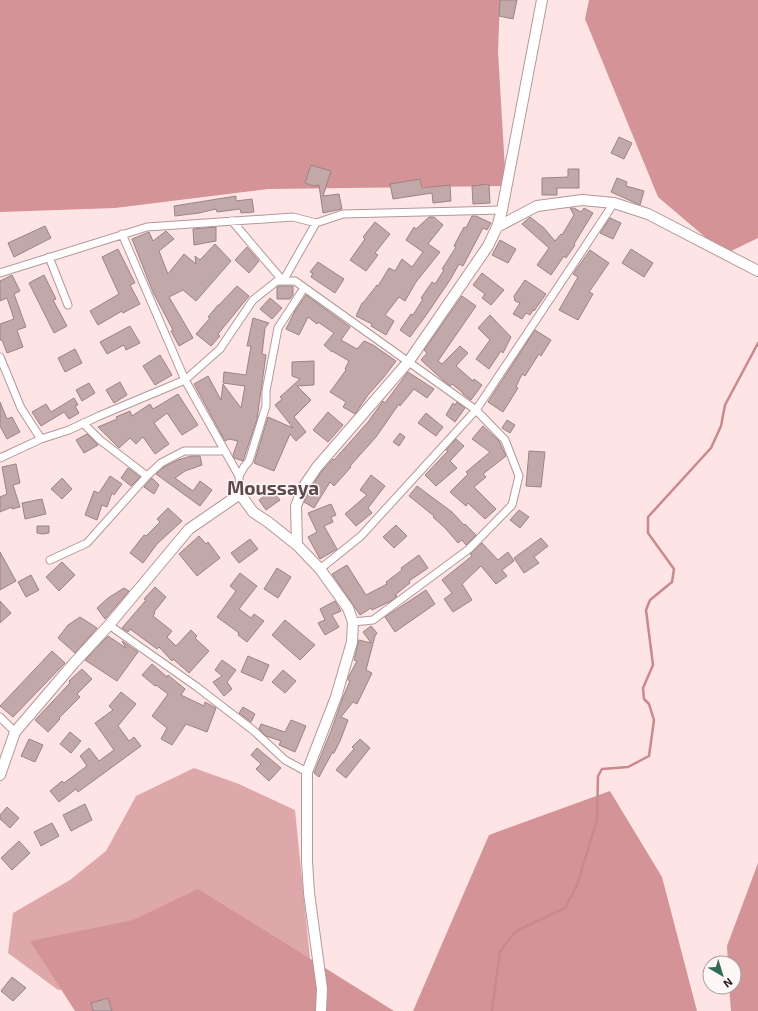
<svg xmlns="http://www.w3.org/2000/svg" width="758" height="1011" viewBox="0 0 758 1011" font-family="'Exo 2',sans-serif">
	<rect width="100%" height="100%" fill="#ffe4e5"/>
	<!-- green -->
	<path fill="#dea8ab" d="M194,768L239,784L295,810L313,988L136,983L58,990L8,953L13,913L70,880L106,851L136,796Z"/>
	<!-- forest -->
	<path fill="#d49397" d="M0,0H500L498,52L506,186L268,189L115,208L0,212Z
		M589,0H758V238L725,254L658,197L585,19Z
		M610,791L662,877L697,1011H413L489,835Z
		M758,863V1011H731L729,987H734V963H728L727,946Z
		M198,889L394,1011H75L30,941L133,920Z"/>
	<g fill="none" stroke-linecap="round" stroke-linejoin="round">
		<!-- stream -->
		<path stroke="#c9898d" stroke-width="2.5" d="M492,1011L500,951L516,931L565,908L577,885L597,820L598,776L602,769L628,767L649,756L654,720L649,704L644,699L643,688L653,665L646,610L650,600L672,582L674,569L648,533V517L711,448L721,426L725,405L758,343"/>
	</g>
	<!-- building -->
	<path fill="#c2a8a9" stroke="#9c8384" d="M500,0H517L513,19L499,16Z
		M619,137L632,143L624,159L611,153Z
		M311,165L331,171L323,196L339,194L342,209L323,213L319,185L313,186L305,183Z
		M568,169H579V188H557V195H542V178L568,177Z
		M617,178L627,182L626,186L644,191L640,205L611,192Z
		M420,179L422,188L450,185L451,201L433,203L432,193L393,199L390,184Z
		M489,184L490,203L473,204L472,186Z
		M236,196V201L252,199L254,212L241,213L240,209L217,212L216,209L199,213L175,216L174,206Z
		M570,208H574L581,212L584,208L593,213L574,244L575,245L566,258L564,256L551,275L537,265L549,248L522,224L530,217L544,228L555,241L561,234L562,235L574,215Z
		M472,216H476L491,223L487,230L483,228L463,266L459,264L450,280L427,314L410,337L400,330L411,314L413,315L423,299L421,298L432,282L435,284L444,270L442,269L456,247L454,246L464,227L466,228Z
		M429,217H434L443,225L428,244L440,252L416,282L405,301L399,297L385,315L394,321L386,335L371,326L372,324L356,316L362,303H363L377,285L378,286L389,268L395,271L402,259L412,267L423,252L406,240L414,227L416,229Z
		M610,218L621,223L613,239L600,233Z
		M375,222L390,234L375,253L378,255L366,271L350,260L365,239L363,237Z
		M45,226L51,238L14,257L8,243Z
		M216,227V241L194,245L193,229Z
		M166,231L174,239L159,251L168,274L184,254L196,264L195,256L200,260L215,244L231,261L196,301L183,290L169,297L193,338L179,346L171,331L173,330L153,292L132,239L149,232L153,241Z
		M500,240L516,249L508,263L492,255Z
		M247,247L259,261L249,273L235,260Z
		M118,249L135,283L130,285L140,304L123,313L122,311L98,325L90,311L119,294L102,257Z
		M631,249L653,263L644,277L622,263Z
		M590,250L609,263L589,292L593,294L578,320L559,310L578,277L573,274Z
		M318,262L344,279L335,293L311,277L313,273L310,272Z
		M482,273L504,290L491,305L482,298L485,294L473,285Z
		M12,275L20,291L14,294L26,327L17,330L23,347L7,353L2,340H0V324L14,319L7,298L0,301V281Z
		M44,275L56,299L53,300L67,326L54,333L29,283Z
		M525,280L546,294L534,311L533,310L530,315L526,313L522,319L513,314L520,303L515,301L514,296Z
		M237,286L249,296L218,334L220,336L211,346L196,334L210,318L208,317L218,305H219Z
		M279,286H293V295L290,299H277V287Z
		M306,295L350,327L341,340L357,349L364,341L373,345L396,361L384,377L368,395L355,414L343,407L346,402L330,392L346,370L345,369L349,361L332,351V352L324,345L334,333L318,322L317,324L308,317L299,335L286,329L295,311Z
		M462,296L476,306L438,361L442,364L460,346L468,353L456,366L473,381L474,379L482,385L471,400L463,394V393L452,384L450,386L445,382L421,360L427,353L424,350Z
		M270,298L282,308L272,319L260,309Z
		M490,315L511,337L503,353L501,351L489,369L476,359L490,340L478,328Z
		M253,318L269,323L265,328L262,354L266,355L257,419L243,461L234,458L233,455L238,441L229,439L225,441L194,384L208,376L221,400L223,384L241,408L245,386L223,383L224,372L246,375L251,346H247Z
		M130,326L140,343L126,350L124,345L107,354L100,342Z
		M535,330L551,340L541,356L539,354L525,376L522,374L516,387L518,388L503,412L488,402Z
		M75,349L82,363L65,372L58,358Z
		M160,355L172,375L155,385L143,366Z
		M314,361V385L297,386L311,400L294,417L306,432L296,441L290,434L274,471L254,463L268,417L293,428L275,405L282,399L280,397L300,379L292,376V362Z
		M408,372L434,389L427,398L414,389L400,406L399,404L376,437L350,466L351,467L334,486L330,482L314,508L304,502L310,489L322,471L333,459L334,460L368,422L383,401L385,403Z
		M120,382L127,395L114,403L106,390Z
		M89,383L95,393L82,401L76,390Z
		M178,394L198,425L182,435L167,413L154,423L169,444L155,454L143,437L136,444L130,438L119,448L98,427L117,419L116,417L130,411L132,416L150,404L153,409Z
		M74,398L78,405L75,406L79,413L69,419L64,412L41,426L32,412L46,404L51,412Z
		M0,402L7,419L12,417L20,432L7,439L0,426Z
		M457,402L465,408L455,422L446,415L453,403L455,405Z
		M328,412L343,425L328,442L313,430Z
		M426,413L443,427L436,436L418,423Z
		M507,420L515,425L510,433L502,428Z
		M483,426L499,441L506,456L483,474L486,477L474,487L496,509L485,519L468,503L466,506L450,492L468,474L466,472L490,452L472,439Z
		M400,433L405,437L399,446L393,442Z
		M87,434L98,445L84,453L76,440Z
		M456,439L464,446L450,461L457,468L436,486L425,475L448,451L446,450Z
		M529,451L545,452L541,487L526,486Z
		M191,456H200L202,465L185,471L175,478L193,491L200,481L212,490L200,506L156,474L164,467L178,460Z
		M16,464L20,483L13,485L20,507L12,509V507L0,512V497L7,494L2,467Z
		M128,468L140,477L131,486L121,478Z
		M371,475L385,486L368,508L372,513L356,526L345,514L367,495L360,490Z
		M110,476L122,484L114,495L112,493L107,507L102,505L97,520L85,515L94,491L99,493Z
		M62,478L72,489L62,499L51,489Z
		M152,478L159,485L154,494L144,487Z
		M417,486L452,512L464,525L465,524L476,535L466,545L462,540L458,543L446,529L433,517L434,516L409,496Z
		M272,490L280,500L266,510L259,500Z
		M42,499L46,514L25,519L22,503Z
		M331,504L336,515L331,517L333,522L324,526L337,549L320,559L308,537L317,532L308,513Z
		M168,508L182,521L157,544L143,563L130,553L144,535L146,536L160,522L157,519Z
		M519,510L529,517L520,528L510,520Z
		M396,525L407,536L394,548L383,537Z
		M37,526H49V533L43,534L37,533Z
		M199,536L206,544L208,542L220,558L197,576L179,554Z
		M541,538L548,546L534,557L539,563L524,573L514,558Z
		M250,539L258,549L239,563L231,553Z
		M482,543L498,560L508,552L514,561L502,570L507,576L496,584L481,566L462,584L472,600L453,612L444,599L452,593L442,580L472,556L470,554Z
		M0,552L16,581L0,590Z
		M419,555L428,568L409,581L410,583L395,595L397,596L391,601L372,610L371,608L360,615L332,574L347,565L366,595L387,584L386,582L402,570L401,568Z
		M62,562L75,575L59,591L46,577Z
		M277,568L291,577L278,598L264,589Z
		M240,573L257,586L239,609L251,618L254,614L264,621L247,642L238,635L239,633L217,617L236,591L230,586Z
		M31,575L39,590L26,597L18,582Z
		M155,587L166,597L154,612L155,613L153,616L172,631L167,637L176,646L191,630L197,636L195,638L209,651L189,673L173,659L172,661L159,647L157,649L130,629L128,632L122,628L146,600L144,599Z
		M124,588L129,591L105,619L97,608L108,598Z
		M426,590L435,604L395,632L385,617Z
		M0,601L11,613L0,623Z
		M335,601L341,611L332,615L339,627L325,635L318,623L325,620L320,609Z
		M80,617L97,628L75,653L58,638L68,625Z
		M285,620L315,645L300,660L272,635Z
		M371,626L377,633L375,636L366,670L372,673L357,704L353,702L341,717L348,720L340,741L334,753H332L319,777L314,773L331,731L343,697L350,681L348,680V678L357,661L354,660L359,640L371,643L363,632Z
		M108,636L126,648L122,641L138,652L117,681L85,660Z
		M52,651L65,663L13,717L0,706Z
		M248,656L269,665L262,681L241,672Z
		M222,660L236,670L227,682L232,689L224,696L213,682L222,676L215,670Z
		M152,664L167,677L168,675L185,689L181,695L204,706L205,702L216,708L207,732L186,724L172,745L161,739L167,728L152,716L168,694L156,685L155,686L142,675Z
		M82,669L92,679L77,694L80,697L59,718L60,719L48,732L35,720L70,683L69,681Z
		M283,670L296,681L285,693L272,682Z
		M121,692L136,704L118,726L129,741L134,737L141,746L78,792L76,789L59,802L50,791L62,781L64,783L87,766L80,756L89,748L99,761L114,750L95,723L113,710L109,706Z
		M243,707L255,714L251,722L239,713Z
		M291,720L306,726L295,752L279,745L281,741L266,736L259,729L261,724L285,732Z
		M70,732L81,741L71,753L60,744Z
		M29,739L43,745L35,762L21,756Z
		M360,739L370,748L346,778L336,770L354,749L352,747Z
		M257,748L281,768L269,781L256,769L261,764L251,755Z
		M85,804L92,820L71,831L63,815Z
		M7,807L19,818L10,828L0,819V815Z
		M52,823L59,836L41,846L34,832Z
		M19,841L30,853L12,870L1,858Z
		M12,977L26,988L13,1001L1,991Z
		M108,998L112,1011H93L91,1003Z"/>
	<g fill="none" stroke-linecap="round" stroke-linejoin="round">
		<!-- street casing -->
		<g stroke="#b2989a" stroke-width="9">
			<path id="street" d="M232,221L283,281L316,223L343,214L502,210
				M122,234L185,380L239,476L240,494
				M49,257L68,305
				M0,273L147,227L293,217L316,223
				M0,357L21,408L41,439
				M83,423L100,440L147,476
				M0,458L41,439L69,430L99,416L185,380L220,349L253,300L277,281H295L476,410L505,440L519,476L512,505L469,549L373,620L353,622
				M239,476L244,467L249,461L266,406V391L278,328L304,288
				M50,560L87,543L147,476L161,463L184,451H225
				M320,569L361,536L476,410L614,203
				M109,625L197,687L254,731L285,760L307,772
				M0,717L15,732"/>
		</g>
		<!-- secondary casing -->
		<g stroke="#b2989a" stroke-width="12">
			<path id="secondary" d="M497,227L537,206L582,200L614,203L648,214L758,271
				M0,775L15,732L74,663L109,625L189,529L240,494L253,512L268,522L297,545
				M321,1011L322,989L309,893L307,861V772L336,697L352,642L353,622L348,608L320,569L297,545L296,506L304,486L317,467L409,361L488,246L497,227L502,210L542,0"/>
		</g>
		<!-- street -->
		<use href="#street" stroke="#fff" stroke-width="7"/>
		<!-- secondary -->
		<use href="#secondary" stroke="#fff" stroke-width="10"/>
	</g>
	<g text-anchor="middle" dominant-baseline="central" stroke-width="3" stroke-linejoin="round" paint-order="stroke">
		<!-- district labels -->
		<g font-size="19" font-weight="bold" fill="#604a4b" stroke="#fdf7f7">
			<text x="273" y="487">Moussaya</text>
		</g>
	</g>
	<!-- north arrow -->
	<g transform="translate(722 975) rotate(142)"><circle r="19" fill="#fdf7f7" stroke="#a69f9f"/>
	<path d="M0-3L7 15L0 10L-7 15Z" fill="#336c55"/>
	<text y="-6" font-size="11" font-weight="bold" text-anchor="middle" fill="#231a1b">N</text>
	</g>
</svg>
